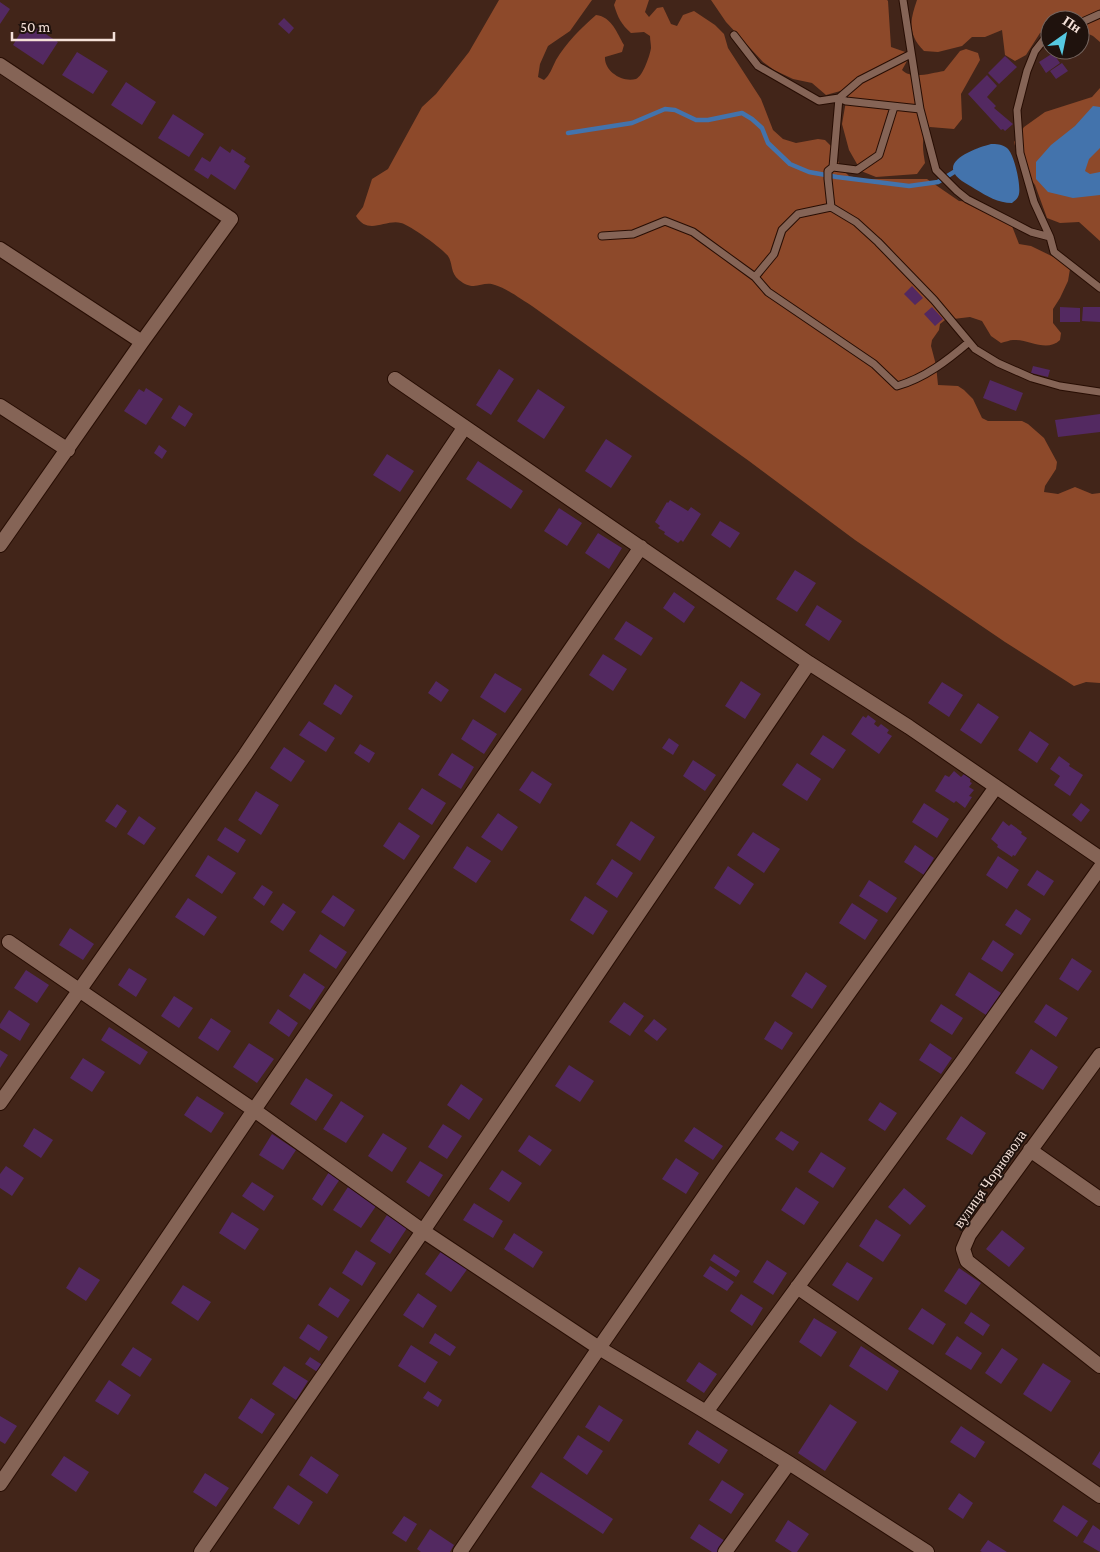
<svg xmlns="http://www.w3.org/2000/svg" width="1100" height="1552" viewBox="0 0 1100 1552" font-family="'Crimson Pro',serif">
	<rect width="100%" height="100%" fill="#422519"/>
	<!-- forest -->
	<path fill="#8d492a" d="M499,0H592L570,31L548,46L540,64L538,77L544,80C550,75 552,68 556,60C566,43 581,28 596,15C612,17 617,33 624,45L622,52L605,57C604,71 622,83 636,79C643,76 650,55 651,48C651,44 650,40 650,36L644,32L631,33C621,24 618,18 614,5L616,0H649L645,12L649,17L657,8L663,7L671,24L677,26L683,15L694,11L715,25L724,34L728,48L761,99L773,130L783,139L796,143L818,139L825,140L834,149L840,167L849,176L862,179H927L959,201L979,203L1012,226L1019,244L1031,246L1066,263L1070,269L1068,281L1060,298L1053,309V323L1061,333L1060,340C1046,353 1030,339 1013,340C1010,340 1005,342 1001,343L991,336L982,321L970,317L945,320L940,324L939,330L932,340L931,346L936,365L938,385L958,386L964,390L973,399L982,418L988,421H1022L1028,424L1044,438L1057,462L1056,469L1045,486L1044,492L1058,494L1075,487L1092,494L1100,493V683L1086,682L1074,686L1005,642L855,540L749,461L532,306C522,300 506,288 495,285C482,280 475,293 459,280C450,273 453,263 448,256C443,249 410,225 401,223C385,219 368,236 356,216L363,207L372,179L388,169L422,107L436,94L469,52Z
		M711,0H887L888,1L891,47L911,54L902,70C912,80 931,73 944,71L960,51L966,49L978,53L980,60L961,94L962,119L954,129L930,127C920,137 923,150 925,163L917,174L876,177L861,171L849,150L842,124L846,101L844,90L826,95L812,83L793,79L774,70L763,62L726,22Z
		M917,0H1100V42L1093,36L1080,30V20H1050V29L1040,33L1026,55L1015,61L1005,55L1002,30L985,37H972L962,46L938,52L924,51C907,34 910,20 917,0Z
		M1100,88V241L1079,222L1060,223L1047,218L1035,185L1020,165L1014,142L1024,127L1045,112L1092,97Z"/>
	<!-- water -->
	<path fill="#4373ac" d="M1093,106L1100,107V148L1089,159L1085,171L1090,174L1100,172V195L1073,198L1048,192L1036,179V162L1051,145L1075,126Z
		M991,144C996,144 1002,144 1007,148C1014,153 1021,185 1019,194C1018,199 1015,200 1012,203C998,203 987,196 975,189C971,186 966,184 962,181C935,162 976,148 991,144Z"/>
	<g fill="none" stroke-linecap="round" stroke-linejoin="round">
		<!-- stream -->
		<path stroke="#4373ac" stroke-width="4.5" d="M568,133L632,123L665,109L675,110L696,120H708L742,113L752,119L762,128L768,143L790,164L809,172L837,177L909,186L938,182L954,172"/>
	</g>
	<!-- building -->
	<path fill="#532961" d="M0,2L10,9L0,24Z
		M284,18L294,28L289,34L278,24Z
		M27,22L58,42L43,65L13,45Z
		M77,52L108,71L93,94L62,75Z
		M1053,53L1060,63L1046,73L1039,62Z
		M1005,56L1017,67L999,84L988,73Z
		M1062,63L1068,71L1056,79L1050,71Z
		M987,75L997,86L987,97L996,106L994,108L1013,124L1005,131L1003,129L1001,130L968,94Z
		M126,82L156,102L142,125L111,105Z
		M173,114L204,134L189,157L158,138Z
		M220,146L230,153L232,149L246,158L244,162L250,166L235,190L211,174L208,179L194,170L202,157L210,162Z
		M912,286L923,298L915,305L904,294Z
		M932,307L943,319L935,326L924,314Z
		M1060,307L1080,308V322H1060Z
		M1083,307H1100V322L1082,321Z
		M1033,366L1050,370L1048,377L1031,373Z
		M499,369L514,379L491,415L476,405Z
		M990,380L1023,393L1016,411L983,398Z
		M146,388L163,399L146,425L124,411L139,389L144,392Z
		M538,389L565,407L544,439L517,421Z
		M179,405L193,414L185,427L171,418Z
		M1100,414V432L1058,437L1055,420Z
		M606,439L632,456L611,488L585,471Z
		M159,445L167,451L162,459L154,453Z
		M387,454L414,471L400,492L373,475Z
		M478,461L523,491L511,509L466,479Z
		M670,500L688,511L691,507L701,514L683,542L681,540L678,543L664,534L665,532L658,528L660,526L655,522L667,502L668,503Z
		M559,508L582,523L567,546L544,531Z
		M720,521L740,533L730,548L711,535Z
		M598,533L622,548L609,569L585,553Z
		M795,570L816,583L797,612L776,599Z
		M674,592L695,607L684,623L663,608Z
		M817,605L842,621L829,641L805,625Z
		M626,621L653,638L641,656L614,639Z
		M603,654L627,669L613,691L589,675Z
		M495,673L522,689L505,713L480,697Z
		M436,681L449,690L441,702L428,693Z
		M741,681L761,694L745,719L725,706Z
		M942,682L963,695L949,717L928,703Z
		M335,684L353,696L341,715L323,704Z
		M978,703L999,717L981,744L960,730Z
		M868,715L876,721L874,724L878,727L881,724L889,730L887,733L892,736L879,754L851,734L863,716L866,718Z
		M473,719L497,734L484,754L461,739Z
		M309,721L335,738L326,752L299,735Z
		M1030,731L1049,744L1037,763L1018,750Z
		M823,735L846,750L833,769L810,754Z
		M669,738L679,745L673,755L662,748Z
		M360,744L375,753L369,763L354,753Z
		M284,747L305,761L291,782L270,768Z
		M452,753L474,767L461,789L438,775Z
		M1059,756L1070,764L1069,766L1083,775L1070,796L1054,785L1060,776L1050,769Z
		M693,760L716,775L705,791L683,776Z
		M797,763L821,779L807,801L782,785Z
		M532,771L552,784L540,804L519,790Z
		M954,771L961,777L964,774H967L971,777L970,782L972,783L969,787L974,790L969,796L972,797L965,808L956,801L954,803L935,791L945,775L949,777Z
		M422,788L446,803L432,825L408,809Z
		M256,791L279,805L261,835L238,820Z
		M924,803L949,819L937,838L912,822Z
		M1081,803L1090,810L1081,822L1072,815Z
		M117,804L127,811L116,828L105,821Z
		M498,813L518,827L502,851L481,837Z
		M139,816L156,828L144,845L127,834Z
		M631,821L655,837L640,861L616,845Z
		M1003,821L1009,826L1011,824L1022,832L1021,834L1027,838L1015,856L1013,855L1012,857L997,847L998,845L991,839Z
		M399,822L420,836L404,860L383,846Z
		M225,827L246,840L238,853L217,840Z
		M753,832L780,849L764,873L737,855Z
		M915,845L934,858L924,875L904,862Z
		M467,846L491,861L476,883L453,868Z
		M208,855L236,873L222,894L195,876Z
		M998,856L1019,870L1007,889L986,875Z
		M612,859L633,873L617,898L596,884Z
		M728,866L754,884L740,905L714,888Z
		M1037,870L1054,881L1044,896L1027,885Z
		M869,880L897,898L887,913L859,896Z
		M262,885L273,892L264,906L253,898Z
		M333,895L355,910L344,927L321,912Z
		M585,896L608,911L593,935L570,920Z
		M188,898L217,917L204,936L175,917Z
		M283,903L296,912L283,931L270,922Z
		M852,903L878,920L865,940L839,923Z
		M1016,909L1031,919L1021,935L1005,925Z
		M70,928L94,944L83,960L59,945Z
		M320,934L347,952L336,969L309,951Z
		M993,940L1014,954L1002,972L981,959Z
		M1072,958L1092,971L1078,991L1059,979Z
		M129,968L147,979L136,997L118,985Z
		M26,970L49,985L37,1003L14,988Z
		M806,972L827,986L812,1009L791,996Z
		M969,972L1001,993L986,1015L955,995Z
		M304,973L325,987L310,1010L289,996Z
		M174,996L193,1008L179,1028L161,1016Z
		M624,1002L644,1016L630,1036L609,1022Z
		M941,1004L963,1018L952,1035L930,1021Z
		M1046,1004L1068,1018L1056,1037L1034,1022Z
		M278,1009L298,1023L289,1037L269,1023Z
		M9,1010L30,1024L20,1041L0,1028V1024Z
		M211,1018L231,1031L218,1051L198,1038Z
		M654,1019L667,1029L657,1041L644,1031Z
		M775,1021L793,1033L782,1050L764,1039Z
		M109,1027L148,1052L140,1065L101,1040Z
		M249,1043L274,1059L257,1083L233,1067Z
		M930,1043L952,1058L941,1074L919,1060Z
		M1031,1049L1058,1067L1043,1090L1015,1073Z
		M0,1050L8,1055L0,1068Z
		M83,1058L105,1072L92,1092L70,1078Z
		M569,1065L594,1081L580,1102L555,1086Z
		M306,1078L333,1095L316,1121L290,1104Z
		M461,1084L483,1099L469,1120L447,1105Z
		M197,1096L224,1113L211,1133L184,1115Z
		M341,1101L364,1116L346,1143L323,1129Z
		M880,1102L897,1113L885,1131L868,1120Z
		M961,1116L986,1133L972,1155L946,1139Z
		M443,1124L462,1136L447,1159L428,1147Z
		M694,1127L723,1146L713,1160L684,1141Z
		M34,1128L53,1140L41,1158L23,1146Z
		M781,1131L799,1142L793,1151L775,1139Z
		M383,1133L407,1148L392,1172L368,1156Z
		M272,1134L296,1150L283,1170L259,1155Z
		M529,1135L552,1150L540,1166L518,1151Z
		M821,1152L846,1168L833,1188L808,1172Z
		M676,1158L699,1173L686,1194L662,1179Z
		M420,1161L443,1175L429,1197L406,1182Z
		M6,1166L24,1178L12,1196L0,1188V1174Z
		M502,1170L522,1183L509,1202L489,1189Z
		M329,1172L340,1179L322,1206L312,1199Z
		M252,1182L274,1196L264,1211L242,1196Z
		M348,1187L376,1206L361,1228L333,1210Z
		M796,1187L819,1202L804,1225L781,1210Z
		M904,1188L926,1206L910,1225L888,1207Z
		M474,1203L503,1221L493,1238L463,1220Z
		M232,1212L259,1229L245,1250L219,1233Z
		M387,1215L407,1228L390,1254L370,1241Z
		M876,1219L901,1235L883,1262L859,1246Z
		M1002,1230L1025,1248L1009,1267L986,1249Z
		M514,1233L543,1252L533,1268L504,1249Z
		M356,1250L376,1263L362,1286L342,1273Z
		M442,1250L468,1268L451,1292L425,1274Z
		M714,1254L740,1271L736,1277L710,1260Z
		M767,1260L787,1273L773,1295L753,1282Z
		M847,1262L873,1278L858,1301L832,1285Z
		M710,1266L734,1282L727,1291L703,1276Z
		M79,1267L100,1280L86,1301L66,1288Z
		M959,1268L981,1283L966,1305L944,1291Z
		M183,1285L211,1302L198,1321L171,1303Z
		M330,1287L350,1300L338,1318L318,1305Z
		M418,1293L437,1306L423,1328L403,1315Z
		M741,1294L763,1308L752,1326L730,1311Z
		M922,1308L946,1324L933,1345L908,1329Z
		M971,1312L990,1325L983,1336L964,1323Z
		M814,1318L837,1332L821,1357L799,1342Z
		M308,1324L328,1337L319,1351L299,1338Z
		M435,1333L456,1347L450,1356L429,1343Z
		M957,1336L982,1353L971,1370L945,1354Z
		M411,1345L438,1362L425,1383L398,1366Z
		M861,1346L899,1371L887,1391L849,1366Z
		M133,1347L152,1359L140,1377L121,1365Z
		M1002,1348L1018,1359L1001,1384L985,1373Z
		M310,1357L324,1366L319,1373L305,1364Z
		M699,1362L717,1374L704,1393L686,1381Z
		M1043,1363L1071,1381L1051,1412L1023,1394Z
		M284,1366L308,1381L296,1400L272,1384Z
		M109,1380L131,1395L118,1415L95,1401Z
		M428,1391L442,1400L438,1407L423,1398Z
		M251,1398L275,1414L262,1434L238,1418Z
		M830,1404L857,1422L825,1471L798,1453Z
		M599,1405L623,1420L609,1442L585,1427Z
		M0,1416L17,1426L5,1444L0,1441Z
		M961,1426L985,1442L975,1458L950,1442Z
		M697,1430L728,1450L719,1464L688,1444Z
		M578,1435L603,1451L587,1475L563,1458Z
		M1100,1451V1469L1092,1464Z
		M64,1456L89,1472L76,1492L51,1475Z
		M311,1456L339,1475L327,1494L299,1475Z
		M541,1472L613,1519L603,1534L531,1487Z
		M205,1473L229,1488L216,1507L193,1492Z
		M722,1480L744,1494L731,1514L709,1500Z
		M288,1485L313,1502L299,1525L273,1508Z
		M959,1493L973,1503L963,1519L948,1509Z
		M1063,1505L1088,1521L1077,1537L1053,1521Z
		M404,1516L417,1524L406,1542L392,1533Z
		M788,1520L809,1534L797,1552H792L775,1541Z
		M699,1524L725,1541L718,1552H712L690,1538Z
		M1093,1525L1100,1530V1552L1083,1542Z
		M430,1529L454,1545L450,1552H421L417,1549Z
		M988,1540L1007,1552H982L980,1551Z"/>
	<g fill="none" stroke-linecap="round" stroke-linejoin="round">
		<!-- lane casing -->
		<g stroke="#270d03" stroke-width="9">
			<path id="lane" d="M903,0L920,109L936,170L957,191L967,199L1031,232L1050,237L1054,252L1100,288
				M1080,23L1100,14
				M734,35L758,66L819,101L839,98L846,101L920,109
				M833,167L857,170L879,155L894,107
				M831,207L828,179V171L833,167L839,98L860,80L911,54
				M602,236L633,234L665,221L693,232L755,277L774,254L782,230L798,214L831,207L856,222L878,242L934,300L975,349L998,363L1032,378L1060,386L1100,392
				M1050,237L1034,202L1020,153L1017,110L1027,71L1035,51L1046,37L1050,35
				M755,277L768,292L874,364L897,386C925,378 948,360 969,342"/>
		</g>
		<!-- street casing -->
		<g stroke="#270d03" stroke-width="16">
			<path id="street" d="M0,65L231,219L142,342L0,545
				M0,249L142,342
				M395,379L809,663L909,727L1100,858
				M0,406L68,450
				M9,942L254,1110L423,1231L599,1348L706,1412L962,1062L1100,868
				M1100,1055L969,1235L963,1249L967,1261L1100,1366
				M0,1103L245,755L464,428
				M1030,1150L1100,1199
				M797,1287L1100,1496
				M706,1412L789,1463L927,1552
				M0,1484L254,1110L641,547
				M201,1552L423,1231L809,663
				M460,1552L599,1348L723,1169L996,787
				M725,1552L789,1463"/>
		</g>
		<!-- lane -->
		<use href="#lane" stroke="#856456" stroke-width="7"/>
		<!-- street -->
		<use href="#street" stroke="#856456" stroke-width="14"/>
	</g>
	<g text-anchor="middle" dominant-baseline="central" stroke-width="4" stroke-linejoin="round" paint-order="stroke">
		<!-- street labels -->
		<g font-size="15" fill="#f4e0d8" stroke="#1f120d">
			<text transform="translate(990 1179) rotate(-55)">вулиця Чорновола</text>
		</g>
	</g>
	<!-- north arrow -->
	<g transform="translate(1065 35) rotate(33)"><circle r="24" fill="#1f120d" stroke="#74645e"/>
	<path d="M0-4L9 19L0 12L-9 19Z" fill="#56c9e1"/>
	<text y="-8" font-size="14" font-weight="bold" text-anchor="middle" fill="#f4e0d8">Пн</text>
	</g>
	<!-- scale -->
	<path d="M12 32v8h102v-8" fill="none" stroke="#f4e0d8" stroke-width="2.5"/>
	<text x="20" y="32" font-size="15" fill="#f4e0d8" stroke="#1f120d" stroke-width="4" paint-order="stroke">50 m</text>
</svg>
